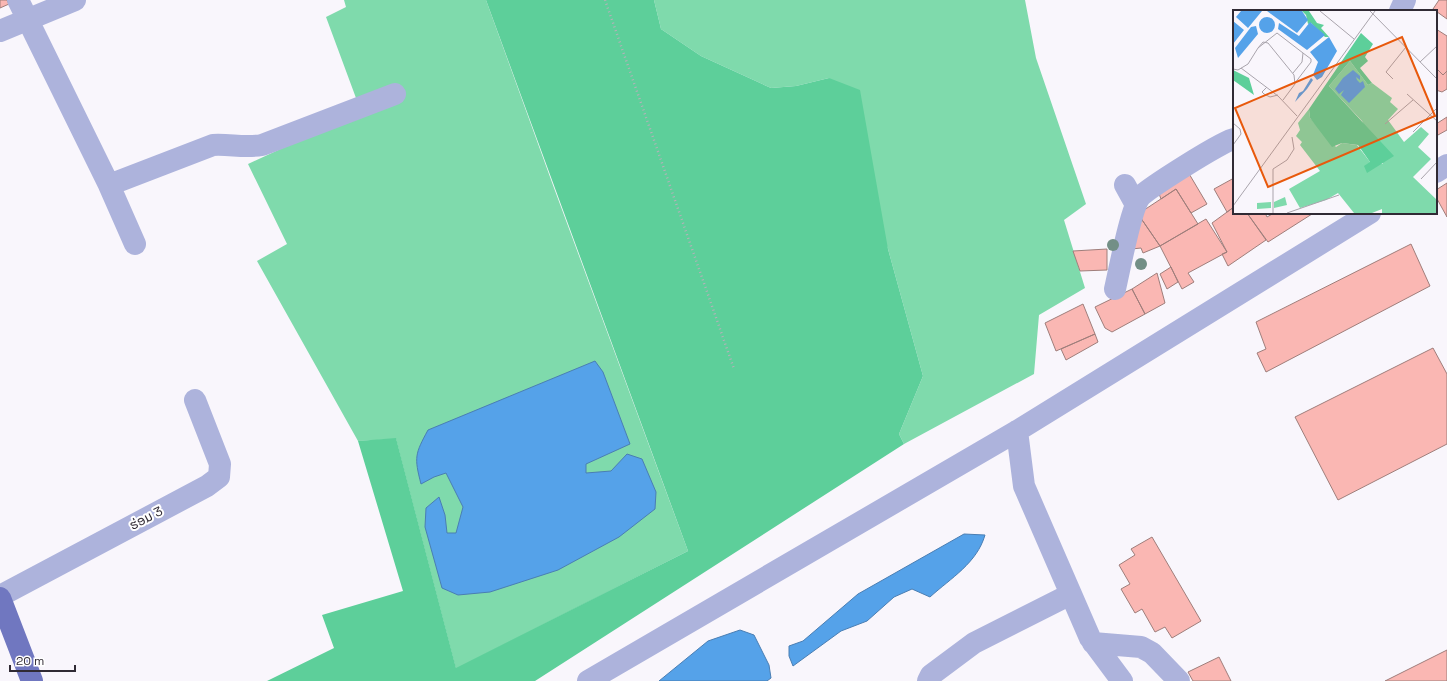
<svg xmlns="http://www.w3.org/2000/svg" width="1447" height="681" viewBox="0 0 1447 681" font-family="'Space Grotesk','Noto Sans Lao',sans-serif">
	<rect width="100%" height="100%" fill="#f9f6fc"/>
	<!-- green -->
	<path fill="#7fdaac" d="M344,0H486L554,188L688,551L456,669L396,439L358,441L257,261L287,244L248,164L356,114V98L326,17L346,7Z
		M654,0H1025L1036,58L1086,204L1064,220L1085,288L1039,315L1034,374L904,444L899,434L923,376L888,249L829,78L796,86L771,88L701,56L661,29Z"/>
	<!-- forest -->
	<path fill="#5dcf9a" d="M486,0H654L661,29L701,56L771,88L796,86L829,78L860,90L888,249L923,376L899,434L904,444L535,681H267L334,648L322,615L403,591L358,441L396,438L456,668L688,551Z"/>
	<!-- water -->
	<path fill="#55a2e9" stroke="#4a7eb3" d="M595,361L603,372L630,444L586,464V473L611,471L627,454L642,459L656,492L655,509L619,537L558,570L490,592L458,595L442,588L425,527L426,508L439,497L445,515L447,533H456L463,507L446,473L434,477L421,484C414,457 415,454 428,430Z
		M964,534L985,535C977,563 951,578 930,597L912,589L894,597L867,621L841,631L793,666L789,656V646L803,641L858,594Z
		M740,630L754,635L769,665L771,678L767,681H659L708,641Z"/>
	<!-- building -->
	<path fill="#fab7b3" stroke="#9f7e7b" d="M0,0H7L9,4L0,8Z
		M1439,0H1447V19L1433,9Z
		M1436,29L1447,36V71L1443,75L1436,68Z
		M1438,70L1443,75L1447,71V89L1442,92L1436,90V74Z
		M1447,117V130L1438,135L1436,132V124Z
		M1188,172L1207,204L1191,213L1176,189L1161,199L1158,191Z
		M1234,178V207L1227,212L1214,189Z
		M1447,183V217L1436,197V190Z
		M1176,189L1198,224L1160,246L1138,214Z
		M1234,207V213H1247L1266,240L1228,266L1222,254L1227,252L1212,223Z
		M1247,213H1265L1267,217L1274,213L1312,214L1268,242Z
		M1138,214L1160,246L1143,253L1141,248L1132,249Z
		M1206,219L1227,252L1188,273L1194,282L1182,289L1160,246Z
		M1411,244L1430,286L1266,372L1257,353L1266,349L1256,322Z
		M1107,249V270L1080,271L1073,251Z
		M1171,267L1178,282L1167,289L1160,274Z
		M1157,273L1165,303L1145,314L1132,289Z
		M1132,289L1145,314L1112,332L1105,328L1095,307Z
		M1083,304L1095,334L1056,351L1045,323Z
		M1095,334L1098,342L1066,360L1061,349Z
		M1433,348L1447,374V444L1338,500L1295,417Z
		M1152,537L1201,621L1172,638L1165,627L1155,632L1142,609L1135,613L1121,589L1130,584L1119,565L1135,555L1131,549Z
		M1447,650V681H1385Z
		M1219,657L1231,681H1193L1188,672Z"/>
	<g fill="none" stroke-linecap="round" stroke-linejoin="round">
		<!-- path -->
		<path stroke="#b5b1b9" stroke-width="2.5" stroke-dasharray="1 3" stroke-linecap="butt" d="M605,0L734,369"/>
		<!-- minor -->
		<path stroke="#adb3dc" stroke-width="22" d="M18,0L109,185L135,244
			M1400,11L1405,0
			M0,31L75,0
			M1436,172L1447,165
			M109,185L213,145C230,144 245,148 262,145L395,94
			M1125,185L1136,205
			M1115,289C1119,272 1131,208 1140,197C1147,189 1224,140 1234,139
			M1017,431L1024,486L1090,638L1122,681
			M0,596L207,486L219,477L220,464L195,400
			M1093,643L1141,647L1152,653L1179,681
			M588,681L1017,431L1370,213
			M928,681L931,675L974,643L1071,594"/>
		<!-- major -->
		<path stroke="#7077c0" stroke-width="22" d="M0,598L32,681"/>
	</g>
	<!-- trees -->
	<g fill="#738f86">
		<circle cx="1113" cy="245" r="6"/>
		<circle cx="1141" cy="264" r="6"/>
	</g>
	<g text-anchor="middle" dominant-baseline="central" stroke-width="4" stroke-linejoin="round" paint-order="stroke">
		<!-- street labels -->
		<g font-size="13" fill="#302a34" stroke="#fff">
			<text transform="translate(146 518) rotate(-28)">ຮ່ອມ 3</text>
		</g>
	</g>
	<!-- overview -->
	<g transform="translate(1233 10)">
		<rect width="204" height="204" fill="#f9f6fc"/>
		<path d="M117,51L135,75L139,73L159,88L157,92L165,99L155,110L171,132L188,117L196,124L185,137L198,149L180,167L204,190V203H149V199L139,203H121L105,183L93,190L67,198L56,179L87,161L67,135L69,132L63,126L67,120L65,113L76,99L77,108L103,137L109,133L124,135L137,152L150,154L129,111L96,76ZM52,187L54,195L41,198V192ZM38,192V198L24,199V193Z" fill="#7fdaac"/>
		<path d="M69,1H76L84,13L91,15L88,18L96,27H92L78,13L75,14L73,5ZM128,23L140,34L132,47L135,51L127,58L139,73L135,75L117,51L96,76L161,146L134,163L131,156L137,152L125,135L109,133L99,137L77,108L76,99ZM0,60L16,68L21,85L0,70Z" fill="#5dcf9a"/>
		<path d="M8,1H29L15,18L3,7ZM34,1H69L75,10L64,23ZM26 15a8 8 0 1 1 16 0a8 8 0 1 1-16 0ZM0,11L11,20L0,34ZM77,12L92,25L74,40L45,19L46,13L66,26ZM23,16L25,24L5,48L2,38L18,17ZM96,27L104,41L89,67L84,70L80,65L85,52L77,42ZM120,60L127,66V70L123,67L124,70L127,73L130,71L132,77L116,93L108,85L111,80L106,84L102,79L110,68ZM78,68L80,70L74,79L62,92L66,83L70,81Z" fill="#55a2e9"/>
		<path fill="none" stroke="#a9a4ac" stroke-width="1" d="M87,1L121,29M137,1L204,69M25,38L30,32L35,33L61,65L62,74L50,90M187,52L204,36M8,58L45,86L64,106M0,59L5,60L15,54L25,38L44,23L70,43L69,52L60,63M160,69L153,62L173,37M62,73L78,52V49L70,43M34,77L29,82L31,84L37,87L45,85M174,84L204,111M0,113L7,119L8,124L0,135M152,114L180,90M180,122L204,98M188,169L204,152M0,196L142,1M40,203V159L54,150L61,139L59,127M54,203L106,185"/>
		<path fill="#e8590c" fill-opacity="0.15" stroke="#e8590c" stroke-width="2" d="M169,27L202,106L35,177L2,98Z"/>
		<rect width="204" height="204" fill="none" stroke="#302a34" stroke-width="2"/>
	</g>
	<!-- scale -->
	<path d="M10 665v6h65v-6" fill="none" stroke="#302a34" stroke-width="2"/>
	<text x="16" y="665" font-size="12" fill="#302a34" stroke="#ffffff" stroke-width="3" paint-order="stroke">20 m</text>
</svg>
